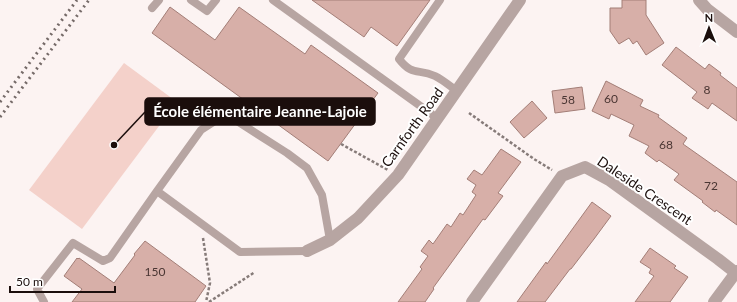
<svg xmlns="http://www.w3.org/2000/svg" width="737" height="302" viewBox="0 0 737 302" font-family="Lato,sans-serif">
	<rect width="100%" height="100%" fill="#fcf3f2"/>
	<!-- green -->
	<path fill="#f4d1ca" d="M124,63L177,102L82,229L29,190Z"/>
	<!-- building -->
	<path fill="#d7afa8" stroke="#a37e77" d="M312,0H430L397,46L371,27L364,37Z
		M622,0H646V15L664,43L646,55L637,41L633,44L629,38L619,44L610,31V8H622Z
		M170,7L215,40L239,7L305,54L311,45L378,93L328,161L152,33Z
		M676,47L705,69L709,64L721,73L720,75L737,88V121L712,103L708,109L692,98L697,92L662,65Z
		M606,81L643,100L640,106L659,115L658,117L687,138L683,144L737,182V225L716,210L715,212L702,202L703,201L674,180L679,174L659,160L657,162L645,153L649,146L629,136L634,125L611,114L609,119L592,111Z
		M582,87L585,109L555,113L552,91Z
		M532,101L547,118L524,138L510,122Z
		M501,149L521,162L498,193L503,196L485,220L483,219L433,288L434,289L425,302H398L422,269L420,267L428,256L421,251L429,240L433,244L447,224L451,227L460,213L463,215L476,195L472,192L476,185L467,179L474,170L482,175Z
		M592,202L611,216L594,239L571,269H570L545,302H517L546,262L547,264Z
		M145,241L206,286L195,302H72L82,289L64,276L77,258L78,259L79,258L114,283L135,255L134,254Z
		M650,248L676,266L674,268L688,277L670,302H635L654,276L649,273L651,269L640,262Z"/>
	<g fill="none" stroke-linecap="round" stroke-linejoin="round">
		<!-- path -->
		<path stroke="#867b79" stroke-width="2.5" stroke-dasharray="3 2" stroke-linecap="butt" d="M469,113L534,159L552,170
			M341,144L388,170
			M203,238L210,283L206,302
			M209,302L255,272"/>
		<!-- lane -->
		<path stroke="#b7a5a2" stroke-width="8" d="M191,0L207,11L216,0
			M273,0L437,118
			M440,0L399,59C413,77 418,68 435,76C443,80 450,86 457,91
			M152,8L159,0
			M307,251L240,252L157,191L201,130L226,114L287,153L307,168L322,195L330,240
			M44,302L37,289L73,243L103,261L110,258L157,191"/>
		<!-- street -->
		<path stroke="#b7a5a2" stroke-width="12" d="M699,0L707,9L737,32
			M307,251L330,240L358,218L398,175L520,0
			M472,302L562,176L585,167L609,180L718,259L736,273
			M714,302L737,271"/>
		<!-- rail -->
		<path stroke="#756a68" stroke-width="3" stroke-dasharray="2 4" stroke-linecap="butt" d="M0,102L77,0
			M0,117L89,0"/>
	</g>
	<g text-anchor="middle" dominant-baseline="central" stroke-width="4" stroke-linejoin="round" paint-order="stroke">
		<!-- number labels -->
		<g font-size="12" fill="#4a3633">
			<text x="707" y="89">8</text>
			<text x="611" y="98">60</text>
			<text x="568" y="99">58</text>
			<text x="666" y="144">68</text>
			<text x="711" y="185">72</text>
			<text x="155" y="271">150</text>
		</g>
		<!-- street labels -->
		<g font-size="14" fill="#1b0e0c" stroke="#fff">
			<text transform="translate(412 127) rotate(-54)">Carnforth Road</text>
			<text transform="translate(645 190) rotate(34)">Daleside Crescent</text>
		</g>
	</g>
	<!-- callouts -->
	<path fill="none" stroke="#1b0e0c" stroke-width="1.5" d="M114 145L145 112"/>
	<circle fill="#1b0e0c" stroke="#fff" stroke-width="1.5" cx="114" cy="145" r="4"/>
	<rect fill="#1b0e0c" stroke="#1b0e0c" stroke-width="1.5" x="145" y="98" width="230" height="27" rx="4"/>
	<g font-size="15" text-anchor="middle" font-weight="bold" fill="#fff">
		<text x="260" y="117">École élémentaire Jeanne-Lajoie</text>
	</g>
	<!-- north arrow -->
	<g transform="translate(709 28) rotate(359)" stroke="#ffffff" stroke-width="3" paint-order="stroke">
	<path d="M0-3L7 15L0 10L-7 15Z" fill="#1b0e0c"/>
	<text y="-6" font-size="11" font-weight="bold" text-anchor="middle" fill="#1b0e0c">N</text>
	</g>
	<!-- scale -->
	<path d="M10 286v6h105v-6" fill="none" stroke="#1b0e0c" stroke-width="2"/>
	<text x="16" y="286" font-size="12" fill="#1b0e0c" stroke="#ffffff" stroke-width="3" paint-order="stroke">50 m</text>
</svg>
